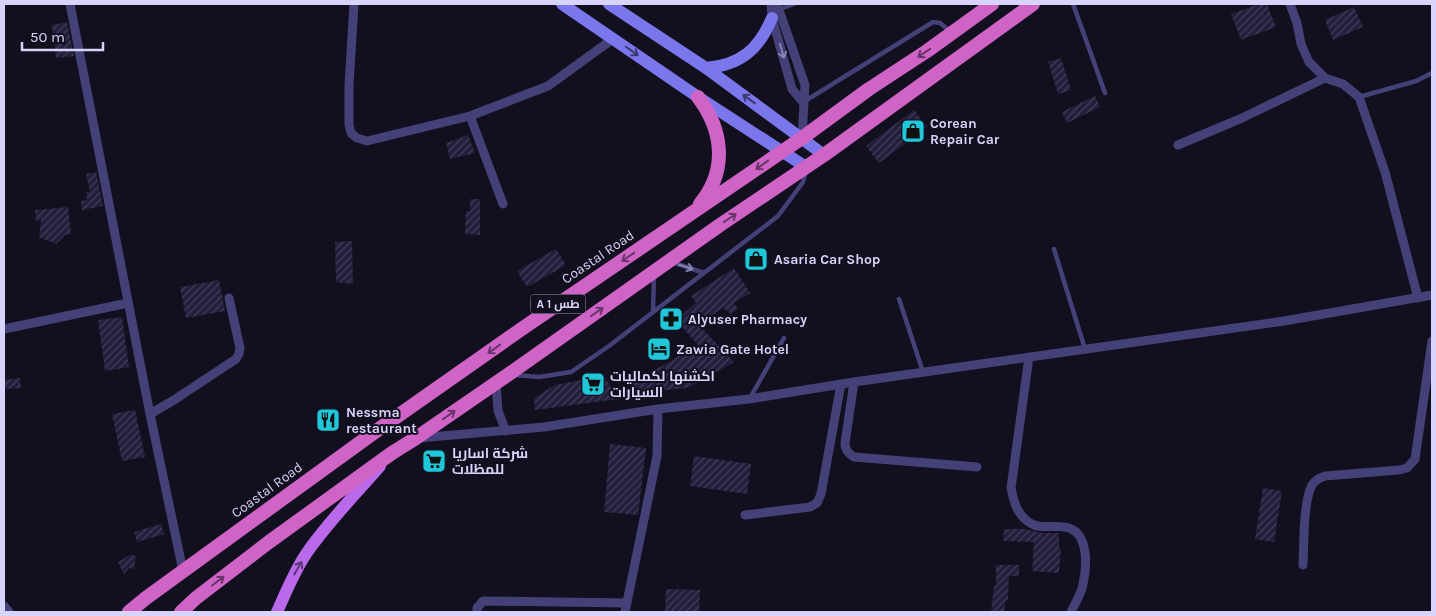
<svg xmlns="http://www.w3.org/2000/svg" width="1436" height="616" viewBox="0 0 1436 616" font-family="Karla,Cairo,sans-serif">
	<defs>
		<pattern id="building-hatch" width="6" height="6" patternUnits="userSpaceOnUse" patternTransform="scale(1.25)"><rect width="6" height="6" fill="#241e3d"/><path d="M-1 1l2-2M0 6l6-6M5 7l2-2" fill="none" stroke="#433e5a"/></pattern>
	</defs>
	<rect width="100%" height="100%" fill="#120f1e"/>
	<!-- building -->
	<path fill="url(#building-hatch)" d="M1259,4H1267L1276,27L1241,40L1231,14Z
		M1354,7L1363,27L1333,40L1325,20Z
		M67,22L74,56L56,58L52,25Z
		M1061,58L1071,90L1058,94L1048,62Z
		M1095,96L1100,107L1067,123L1062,112Z
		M914,110L927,127L879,163L866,146Z
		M468,135L475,153L450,159L446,143Z
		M96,172L103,206L82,210L81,201L87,200L86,192H90L86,174Z
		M470,199H480V235L465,234L466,211H470Z
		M68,207L71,234L65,235L56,244L39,237L41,220L36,221L35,210Z
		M352,241L353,284L336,282L335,242Z
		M556,249L566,265L527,287L517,271Z
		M734,268L750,293L734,303L738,309L731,314L723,308L698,324L734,362L688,388L634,393L629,385L698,345L676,320L696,303L691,296Z
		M219,280L225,311L186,318L180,287Z
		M122,317L129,367L105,371L98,320Z
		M604,376L618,399L535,410L534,398L555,385Z
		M20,378L21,388L4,389V380Z
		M135,410L145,457L122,461L112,414Z
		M610,444L646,448L638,515L604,512Z
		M694,456L751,464L747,494L690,486Z
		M1263,488L1282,491L1274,542L1255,539Z
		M161,524L164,534L137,542L134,532Z
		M1004,529H1025L1042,533H1059V549H1061L1059,573L1032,571L1034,542L1003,541Z
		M130,555L136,556L134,569L129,568L124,574L118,562Z
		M996,565H1019V576H1009L1008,600H1006L1004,612H991L994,586H996Z
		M666,589L700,590L699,612H665Z"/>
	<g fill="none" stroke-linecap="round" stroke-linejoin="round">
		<!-- service -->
		<path stroke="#434177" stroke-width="4.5" d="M1073,4L1105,93
			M780,9L794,4
			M1359,97L1416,81L1432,73
			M805,101L933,22L940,23L951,32
			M1054,249L1085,349
			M672,262L704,273
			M899,299L923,372
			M653,312L654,276
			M515,375L539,377L571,372L609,346L778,216L803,182L806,171
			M750,398L784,338"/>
		<!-- minor -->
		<path stroke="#434177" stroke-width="9" d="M70,4L150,414L183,571
			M354,4L349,85V125L351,133L357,138L367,141L470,116L548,86L614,38
			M771,4L772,18L792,89L803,102
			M777,4L805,85L802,138
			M1290,4L1297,23L1301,44L1309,62L1325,78L1343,84L1359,97L1385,172L1418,298
			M470,116L503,204
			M1178,145L1242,118L1325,78
			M4,329L128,303
			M1029,357L1011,488C1014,503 1018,518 1034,525C1044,529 1058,524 1069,528C1089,535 1087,567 1083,584C1082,593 1075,603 1071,612
			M496,382L498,411L506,431
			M854,382L845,443C845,450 848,453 854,457L977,467
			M150,414L174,400L236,359L239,354L240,348L229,298
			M419,438L544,427L658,409L749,399L854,382L1284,321L1432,295
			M745,515L810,507L817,503L821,494L841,384
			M1303,565C1304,545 1303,502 1312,485C1315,480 1319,478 1325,476L1399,470L1407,468L1415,459L1432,341
			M4,606L9,612
			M477,612V608L483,601L627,603
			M625,612L657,456L658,409"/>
		<!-- secondary -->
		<path stroke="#7a77ec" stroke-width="12" d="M562,4L698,97L806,167
			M609,4L706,68L824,155
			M706,68C741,65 759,49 772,18"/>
		<!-- primary -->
		<path stroke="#b969ea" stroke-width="12" d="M277,612C286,592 294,572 306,554C327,523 355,495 380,466"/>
		<!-- trunk -->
		<path stroke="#d064c6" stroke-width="14" d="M698,97C723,130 728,170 700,204
			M129,612L146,598L372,434L523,328L802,138L869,89L927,51L992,4
			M181,612L196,598L269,542L392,453L416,438L509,374L720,225L824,155L1033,4"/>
	</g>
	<!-- one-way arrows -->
	<defs><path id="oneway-shaft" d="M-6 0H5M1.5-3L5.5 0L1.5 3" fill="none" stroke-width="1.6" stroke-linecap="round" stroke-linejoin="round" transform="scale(1.25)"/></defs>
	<g stroke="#3c3970">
		<use href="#oneway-shaft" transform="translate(632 51) rotate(35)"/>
		<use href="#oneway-shaft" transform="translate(749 99) rotate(-144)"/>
	</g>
	<g stroke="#8683b2">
		<use href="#oneway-shaft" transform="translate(782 51) rotate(74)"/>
		<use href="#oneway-shaft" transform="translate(686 267) rotate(19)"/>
	</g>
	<g stroke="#67356a">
		<use href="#oneway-shaft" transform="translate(924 53) rotate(146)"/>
		<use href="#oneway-shaft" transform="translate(762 165) rotate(144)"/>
		<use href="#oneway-shaft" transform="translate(730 218) rotate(-34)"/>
		<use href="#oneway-shaft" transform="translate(628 257) rotate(146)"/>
		<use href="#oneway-shaft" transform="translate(597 312) rotate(-35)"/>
		<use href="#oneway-shaft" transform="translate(494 349) rotate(144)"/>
		<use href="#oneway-shaft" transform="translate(449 415) rotate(-35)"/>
		<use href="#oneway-shaft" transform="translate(218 581) rotate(-37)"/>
	</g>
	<use stroke="#5d377a" href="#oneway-shaft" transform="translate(298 568) rotate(-60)"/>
	<!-- icons -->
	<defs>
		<g id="shop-square" transform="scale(1.25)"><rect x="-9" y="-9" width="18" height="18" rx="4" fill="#1fc7d9" stroke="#120f1e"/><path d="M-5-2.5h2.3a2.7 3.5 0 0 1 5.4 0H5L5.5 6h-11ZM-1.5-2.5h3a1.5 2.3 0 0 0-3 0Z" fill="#111"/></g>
		<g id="pharmacy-square" transform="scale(1.25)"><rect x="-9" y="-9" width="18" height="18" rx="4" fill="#1fc7d9" stroke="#120f1e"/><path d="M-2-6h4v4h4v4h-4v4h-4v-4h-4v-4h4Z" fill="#111"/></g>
		<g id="hotel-square" transform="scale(1.25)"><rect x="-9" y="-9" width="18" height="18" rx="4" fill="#1fc7d9" stroke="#120f1e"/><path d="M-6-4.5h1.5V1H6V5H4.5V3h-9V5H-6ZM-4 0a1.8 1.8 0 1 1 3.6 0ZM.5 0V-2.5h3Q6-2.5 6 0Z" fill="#111"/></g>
		<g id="supermarket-square" transform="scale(1.25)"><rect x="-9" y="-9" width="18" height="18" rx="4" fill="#1fc7d9" stroke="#120f1e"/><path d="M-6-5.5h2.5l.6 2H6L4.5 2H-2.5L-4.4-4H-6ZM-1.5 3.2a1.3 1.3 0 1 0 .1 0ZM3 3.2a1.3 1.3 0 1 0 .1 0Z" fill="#111"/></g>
		<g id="restaurant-square" transform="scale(1.25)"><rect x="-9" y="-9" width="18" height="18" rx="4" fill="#1fc7d9" stroke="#120f1e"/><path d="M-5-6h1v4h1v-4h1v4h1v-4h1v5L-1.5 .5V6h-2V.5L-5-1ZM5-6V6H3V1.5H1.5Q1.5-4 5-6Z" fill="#111"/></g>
	</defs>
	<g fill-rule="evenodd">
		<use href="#shop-square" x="913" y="131"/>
		<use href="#shop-square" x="756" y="259"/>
		<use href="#pharmacy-square" x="671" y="319"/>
		<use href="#hotel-square" x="659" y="349"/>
		<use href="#supermarket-square" x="593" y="384"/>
		<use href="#restaurant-square" x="328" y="420"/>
		<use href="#supermarket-square" x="434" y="461"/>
	</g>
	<g text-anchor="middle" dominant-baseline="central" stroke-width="4" stroke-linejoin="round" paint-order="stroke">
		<!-- shield labels -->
		<rect fill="#120f1e" stroke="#9c98b7" stroke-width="1" x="530.5" y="294.5" width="55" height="19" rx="4"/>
		<g font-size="12" font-weight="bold" fill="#d7d3f9">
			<text x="558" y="304">A 1 طس</text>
		</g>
		<!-- poi labels -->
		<g font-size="14" font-weight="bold" fill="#d7d3f9" stroke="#120f1e" text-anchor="start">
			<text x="930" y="123">Corean<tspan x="930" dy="16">Repair Car</tspan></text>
			<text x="774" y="259">Asaria Car Shop</text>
			<text x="688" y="319">Alyuser Pharmacy</text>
			<text x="676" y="349">Zawia Gate Hotel</text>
			<text x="610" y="376">اكشنها لكماليات<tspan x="610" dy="16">السيارات</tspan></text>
			<text x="346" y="412">Nessma<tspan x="346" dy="16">restaurant</tspan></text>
			<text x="452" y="453">شركة اساريا<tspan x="452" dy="16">للمظلات</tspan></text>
		</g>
		<!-- street labels -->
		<g font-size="14" fill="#d7d3f9" stroke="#120f1e">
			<text transform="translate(598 257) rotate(-34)">Coastal Road</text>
			<text transform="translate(267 490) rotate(-36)">Coastal Road</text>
		</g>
	</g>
	<!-- border -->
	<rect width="1436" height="616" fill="none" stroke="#d7d3f9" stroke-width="10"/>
	<!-- scale -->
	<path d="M22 42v8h81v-8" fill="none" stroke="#d7d3f9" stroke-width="2.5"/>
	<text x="30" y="42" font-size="15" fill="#d7d3f9" stroke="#120f1e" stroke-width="4" paint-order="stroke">50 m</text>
</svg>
